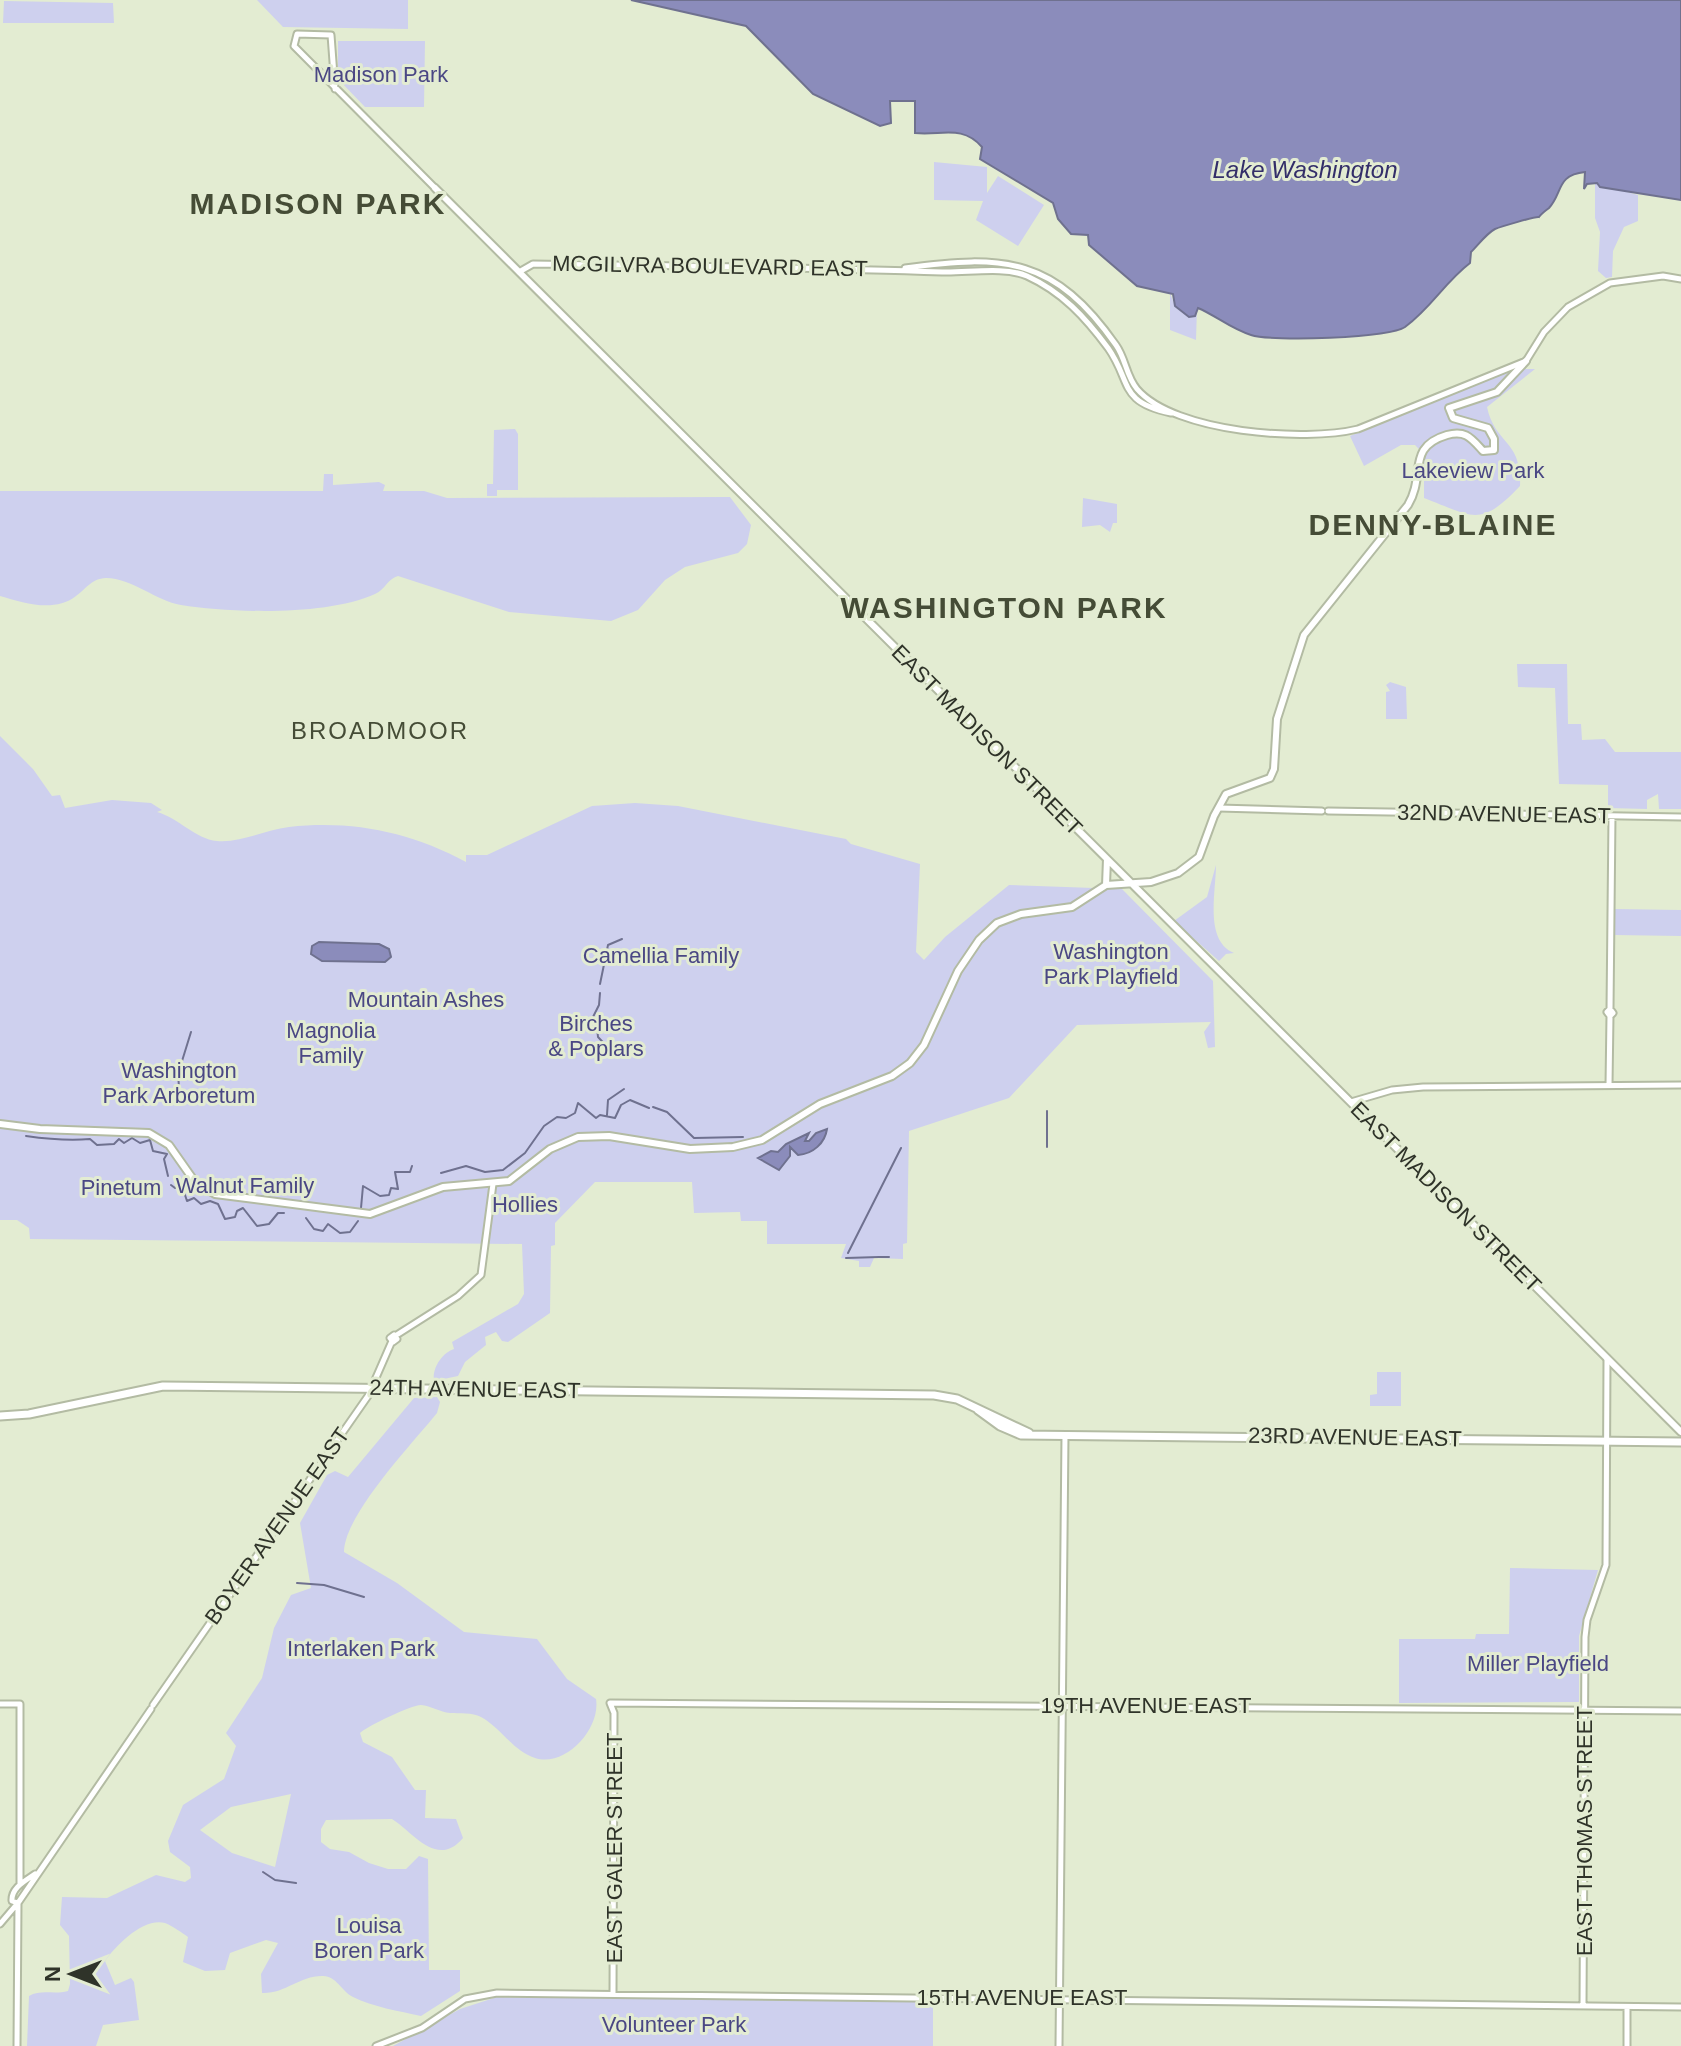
<svg xmlns="http://www.w3.org/2000/svg" width="1681" height="2046" viewBox="0 0 1681 2046" font-family="Arial,sans-serif">
	<rect width="100%" height="100%" fill="#e3ecd2"/>
	<!-- green -->
	<path fill="#ced0ee" fill-rule="evenodd" d="M257,0H408V29L283,27Z
		M4,1L113,3L114,23H3Z
		M338,41H425L424,107H365L338,79Z
		M934,162L987,167V193L998,176L1044,205L1018,246L976,220L983,201L934,200Z
		M1595,183L1638,195V221L1624,227L1613,251L1612,277L1606,278L1598,271L1600,232L1595,218Z
		M1170,293L1175,306L1197,308L1196,340L1170,330Z
		M1514,369H1535L1487,407C1495,445 1522,439 1520,486C1480,528 1474,517 1424,498V454L1415,445H1401L1364,466L1350,436Z
		M515,429L518,434V490H497V496H487V484H493L494,430Z
		M324,474H333V485L379,482L385,485L383,491H424L447,498L730,497L751,525L747,544L738,553L685,567L665,580L638,610L611,621L509,612L398,576C387,579 386,589 375,594C327,616 233,613 181,605C156,601 132,578 106,578C91,579 87,588 76,596C54,613 24,603 0,596V491H323Z
		M1083,498L1117,504V523H1113L1110,532L1100,525L1082,527Z
		M1517,664H1567L1568,724H1581L1582,740L1605,739L1615,752H1681V809H1659L1658,794L1647,800V809L1608,808V785L1559,784L1555,688L1518,687Z
		M1390,682L1406,687L1407,719H1386V692L1390,691L1386,685Z
		M0,736L33,769L52,796L60,795L65,808L112,800L151,803L162,810L157,812C179,818 195,839 217,841C241,843 265,830 289,827C353,820 410,832 466,862V855H487L592,806L635,803L678,806L846,839L851,844L920,864L916,952L924,960L945,937L1009,885L1122,889L1213,981L1215,1047L1208,1048L1204,1032L1211,1022L1077,1025L1009,1098L909,1131L907,1243L903,1244V1259L874,1258L870,1267H859V1261L841,1258L846,1244H767V1221H741L740,1212L694,1213L692,1182H595L555,1223V1245L551,1246L550,1313L508,1342L502,1341L496,1332L485,1337L486,1345L465,1362L458,1376L434,1381C432,1368 442,1353 454,1349L452,1342L518,1304L524,1294L522,1244L30,1239L29,1228L17,1220H0Z
		M1216,865C1216,892 1204,941 1234,953L1226,954L1219,961L1174,921L1207,897Z
		M1614,909L1681,910V936L1614,935Z
		M1377,1372H1401V1406H1370V1395L1377,1394Z
		M437,1397L440,1402L437,1413C413,1443 344,1515 344,1552L397,1583L464,1632L537,1639L567,1679L596,1699C601,1729 565,1768 535,1758C513,1751 500,1727 481,1717C472,1712 460,1714 450,1713C440,1712 431,1706 421,1705C411,1705 366,1727 360,1733L363,1742L392,1757L415,1790H426L425,1818L456,1819L463,1838C437,1869 413,1832 392,1819L326,1820L321,1829V1842L330,1849L349,1852L369,1863L388,1869H406L419,1856L428,1859L429,1970H460V1991L421,2016C399,2011 373,2007 353,1997C341,1991 336,1975 322,1976C299,1976 285,1994 262,1993L261,1974L278,1943L266,1940L230,1953L225,1970L205,1971L183,1962L188,1937C182,1933 173,1926 165,1923C144,1917 116,1945 105,1961L115,1985L131,1978L134,1982L139,2020L103,2025L96,2046H27L29,1996C41,1989 54,1995 68,1991L70,1984L69,1936L60,1925L62,1897L107,1898L156,1875L185,1882L191,1878L190,1867L170,1852L168,1841L183,1805L224,1779L236,1746L226,1733L262,1678L274,1628L291,1595L311,1588L300,1523L327,1475L335,1471L348,1477L414,1398ZM291,1794L275,1867L232,1853L200,1830L231,1807Z
		M1510,1568L1598,1570L1579,1636V1702L1399,1703V1639H1475L1476,1634H1509Z
		M497,1997L933,2002V2046H393L460,2009Z"/>
	<!-- water -->
	<path fill="#8b8cbb" stroke="#6f718f" stroke-width="2" d="M631,0H1681V200L1600,187L1597,183L1587,184L1584,189L1585,172C1556,175 1563,193 1549,208C1545,211 1542,213 1539,217C1536,216 1500,227 1495,229C1487,233 1478,245 1471,252L1470,263C1444,283 1432,307 1405,327C1389,338 1272,342 1251,335C1231,329 1215,315 1198,308L1195,316L1189,317L1175,306L1173,294L1137,286L1089,245L1088,235L1071,234L1058,219L1053,203L980,159L982,147C962,124 941,136 915,133V101H890L891,123L880,126L813,94L746,26Z
		M319,942L379,944L389,949L391,957L385,962L322,961L311,954L312,946Z
		M827,1129C825,1143 813,1154 798,1155L790,1147V1156L779,1170L758,1158L771,1151L778,1152L786,1144L809,1133L805,1141H809L816,1133Z"/>
	<g fill="none" stroke-linecap="round" stroke-linejoin="round">
		<!-- stream -->
		<path stroke="#6f718f" stroke-width="2" d="M600,984L608,945L622,939
			M595,1025L592,1019L599,1005L600,993
			M597,1028L598,1037L613,1053
			M179,1087L178,1074L191,1032
			M653,1107L667,1112L694,1138L743,1137
			M1047,1111V1147
			M607,1115L608,1100L624,1089
			M26,1136C47,1139 69,1141 90,1139L97,1145L114,1144L119,1139L124,1143L132,1138L140,1143L150,1140L153,1151L167,1154L164,1159L168,1176
			M441,1173L466,1166L485,1172L503,1170L525,1153L544,1126L557,1117L566,1118L575,1113L578,1103L596,1118L600,1115L615,1118L621,1105L630,1100L649,1108
			M171,1185L175,1188L182,1186L187,1201L194,1198L201,1204L210,1201L218,1204L225,1219L235,1217L237,1211L243,1208L257,1226L269,1224L278,1213H284
			M361,1208L363,1186L380,1196L389,1195L391,1188L398,1189L395,1172H410L412,1166
			M306,1218L314,1229L323,1231L328,1224L340,1233L350,1232L358,1221
			M848,1253L901,1148
			M879,1257H889
			M846,1258L879,1257
			M297,1583L324,1585L364,1597
			M263,1872L275,1880L296,1883"/>
		<!-- tertiary casing -->
		<g stroke="#b3bba3" stroke-width="9">
			<path id="tertiary" d="M335,89L331,35L297,34L294,46L435,188
				M905,268C1005,254 1055,258 1116,345C1126,359 1126,376 1137,389C1175,433 1305,442 1358,429L1526,361L1544,332L1568,307L1610,283L1663,276L1681,279
				M519,272L533,264C670,266 806,267 942,272C967,273 1004,266 1027,276C1062,292 1085,317 1108,348C1132,382 1118,402 1171,413
				M1219,808L1322,811
				M1328,811L1681,817
				M1610,1009L1613,1013L1610,1016L1607,1012L1610,1009L1612,816
				M1609,1085L1610,1016
				M1351,1102L1392,1090L1423,1087L1681,1085
				M394,1335L397,1339L393,1342L390,1338Z
				M395,1336L458,1296L481,1275L493,1184
				M0,1704H20V1884
				M153,1705L368,1396L392,1341
				M18,1903L151,1709
				M18,1903L12,1901C11,1888 25,1881 35,1874
				M0,1924L17,1904
				M613,1993L614,1713L610,1703L1681,1711
				M1583,2006L1585,1637L1587,1620L1606,1565L1607,1358
				M1627,2007V2046
				M17,2046L18,1903
				M376,2046L422,2028L465,1999L497,1993L1681,2007
				M1059,2046L1065,1435"/>
		</g>
		<!-- secondary casing -->
		<g stroke="#b3bba3" stroke-width="10">
			<path id="secondary" d="M435,188L1681,1432
				M1106,885L1107,859
				M0,1124L40,1129L149,1133L169,1145L195,1182L215,1194L370,1214L443,1187L509,1181L550,1149L578,1137L609,1136L690,1149L733,1147L762,1140L820,1104L892,1076L910,1063L924,1045L958,971L979,940L997,923L1021,914L1072,907L1106,885L1151,882L1178,873L1199,857L1214,816L1226,794L1270,778L1274,769L1277,719L1304,635L1408,505C1426,475 1406,447 1447,435C1466,430 1471,438 1483,451L1494,450V439L1488,428L1453,418L1449,408L1497,392L1526,361"/>
		</g>
		<!-- primary casing -->
		<g stroke="#b3bba3" stroke-width="11">
			<path id="primary" d="M978,1410L1000,1426L1021,1435L1681,1442
				M0,1416L29,1414L163,1386L934,1395L957,1399L1029,1433"/>
		</g>
		<!-- tertiary -->
		<use href="#tertiary" stroke="#fff" stroke-width="5"/>
		<!-- secondary -->
		<use href="#secondary" stroke="#fff" stroke-width="6"/>
		<!-- primary -->
		<use href="#primary" stroke="#fff" stroke-width="7"/>
	</g>
	<g text-anchor="middle" dominant-baseline="central" stroke-width="6" stroke-linejoin="round" paint-order="stroke">
		<!-- park labels -->
		<g font-size="22" fill="#4a4784" stroke="#e3ecd2">
			<text x="381" y="74">Madison Park</text>
			<text x="1473" y="470">Lakeview Park</text>
			<text x="1111" y="951">Washington<tspan x="1111" dy="25">Park Playfield</tspan></text>
			<text x="661" y="955">Camellia Family</text>
			<text x="426" y="999">Mountain Ashes</text>
			<text x="596" y="1023">Birches<tspan x="596" dy="25">&amp; Poplars</tspan></text>
			<text x="331" y="1030">Magnolia<tspan x="331" dy="25">Family</tspan></text>
			<text x="179" y="1070">Washington<tspan x="179" dy="25">Park Arboretum</tspan></text>
			<text x="245" y="1185">Walnut Family</text>
			<text x="121" y="1187">Pinetum</text>
			<text x="525" y="1204">Hollies</text>
			<text x="361" y="1648">Interlaken Park</text>
			<text x="1538" y="1663">Miller Playfield</text>
			<text x="369" y="1925">Louisa<tspan x="369" dy="25">Boren Park</tspan></text>
			<text x="674" y="2024">Volunteer Park</text>
		</g>
		<!-- street labels -->
		<g font-size="22" fill="#2f3329" stroke="#e3ecd2">
			<text transform="translate(710 266) rotate(1)">MCGILVRA BOULEVARD EAST</text>
			<text transform="translate(987 740) rotate(45)">EAST MADISON STREET</text>
			<text transform="translate(1504 814) rotate(1)">32ND AVENUE EAST</text>
			<text transform="translate(1446 1197) rotate(45)">EAST MADISON STREET</text>
			<text transform="translate(475 1389) rotate(1)">24TH AVENUE EAST</text>
			<text transform="translate(1355 1437) rotate(1)">23RD AVENUE EAST</text>
			<text transform="translate(277 1526) rotate(-55)">BOYER AVENUE EAST</text>
			<text x="1146" y="1705">19TH AVENUE EAST</text>
			<text transform="translate(1584 1831) rotate(-90)">EAST THOMAS STREET</text>
			<text transform="translate(614 1848) rotate(-90)">EAST GALER STREET</text>
			<text x="1022" y="1997">15TH AVENUE EAST</text>
		</g>
		<!-- water labels -->
		<g font-size="24" font-style="italic" fill="#332e69" stroke="#e3ecd2">
			<text x="1305" y="169">Lake Washington</text>
		</g>
		<!-- neighbourhood labels -->
		<g font-size="24" letter-spacing="2" fill="#454c36" stroke="#e3ecd2">
			<text x="380" y="730">BROADMOOR</text>
		</g>
		<!-- district labels -->
		<g font-size="30" font-weight="bold" letter-spacing="2" fill="#454c36" stroke="#e3ecd2">
			<text x="318" y="203">MADISON PARK</text>
			<text x="1433" y="524">DENNY-BLAINE</text>
			<text x="1004" y="607">WASHINGTON PARK</text>
		</g>
	</g>
	<!-- north arrow -->
	<g transform="translate(72 1974) rotate(270)" stroke="#e3ecd2" stroke-width="6" paint-order="stroke">
	<path d="M0-6L14 30L0 20L-14 30Z" fill="#2f3329"/>
	<text y="-12" font-size="22" font-weight="bold" text-anchor="middle" fill="#2f3329">N</text>
	</g>
</svg>
